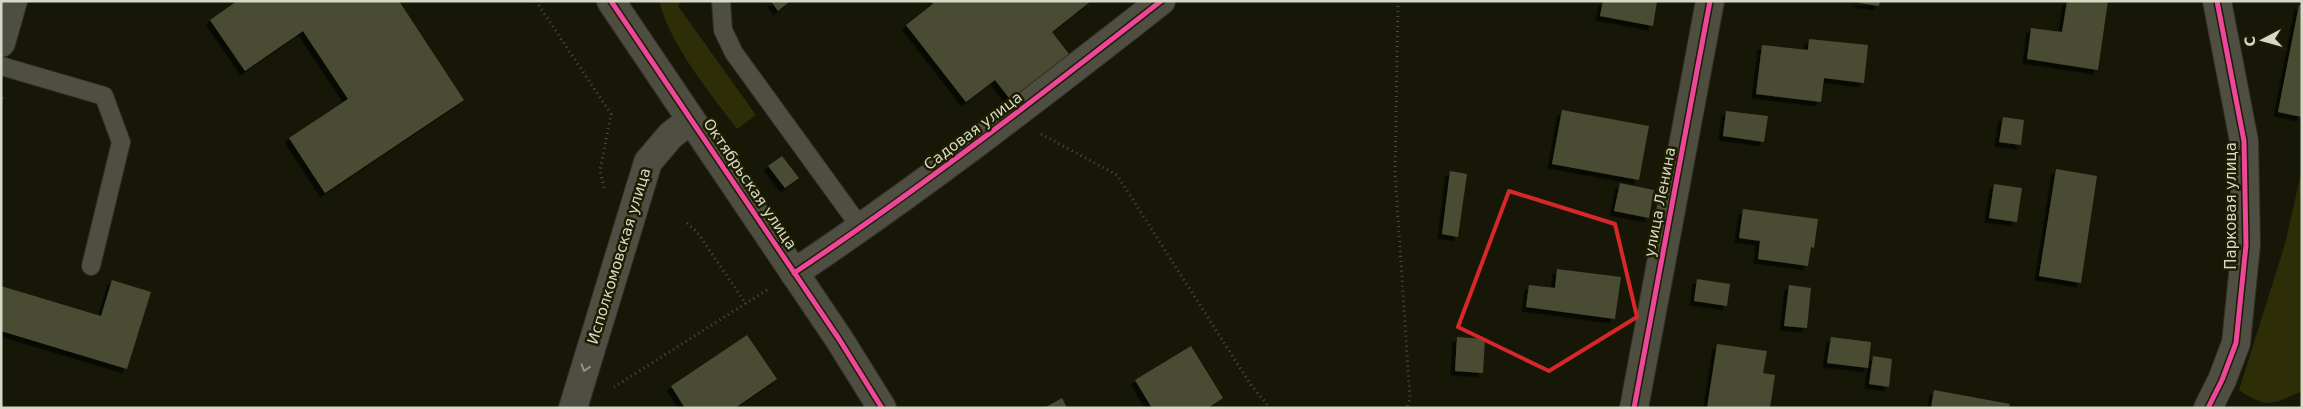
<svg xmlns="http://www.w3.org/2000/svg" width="2303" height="409" viewBox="0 0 2303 409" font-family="'DejaVu Sans',sans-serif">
	<defs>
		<filter id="shadow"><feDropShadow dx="-4.5" dy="4.5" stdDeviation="0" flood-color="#0009"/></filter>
	</defs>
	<rect width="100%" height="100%" fill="#161707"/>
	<!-- green -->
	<path fill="#2d2d08" d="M659,1H682L678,6L756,115L737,129C710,93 670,45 659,1Z
		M2302,169V391C2272,405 2267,409 2239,390L2285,244Z"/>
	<!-- building -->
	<path fill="#4a4b32" filter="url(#shadow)" d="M237,1H399L464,100L325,193L289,138L348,99L303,31L245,71L210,20Z
		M771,1H790L778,11Z
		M931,1H1091L1052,32L1072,58L1013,103L995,80L966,102L906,25L933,4Z
		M1603,1H1657L1653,26L1600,16Z
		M1860,1H1880L1879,6L1859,3Z
		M2067,1H2108L2098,70L2027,59L2031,28L2062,32Z
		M2299,5L2302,6V117L2278,112Z
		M1809,39L1868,45L1864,83L1824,78L1821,102L1756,94L1762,45L1808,50Z
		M1562,110L1649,126L1639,180L1552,164Z
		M1726,111L1768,116L1764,142L1723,136Z
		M2003,117L2024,120L2021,145L1999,142Z
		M782,156L799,178L785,188L768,166Z
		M2056,169L2097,176L2081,283L2039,276Z
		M1450,171L1467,174L1458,237L1442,234Z
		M1620,183L1654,190L1649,218L1614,211Z
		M1994,184L2022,188L2017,222L1989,218Z
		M1743,209L1818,219L1814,248L1811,247L1808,266L1758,259L1760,241L1739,238Z
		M1557,269L1621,277L1615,319L1526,307L1529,285L1555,288Z
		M1697,279L1730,284L1727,306L1694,301Z
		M112,280L151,292L127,369L1,331V286L101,316Z
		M1789,285L1811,288L1807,328L1784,326Z
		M747,335L777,379L735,408H685L671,386Z
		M1457,337L1485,339L1483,373L1455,371Z
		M1831,337L1871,342L1868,368L1827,363Z
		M1717,344L1767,351L1763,373L1775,375L1770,408H1707Z
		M1191,346L1223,398L1208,408H1152L1135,380Z
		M1873,356L1892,359L1889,387L1869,384Z
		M1934,390L2010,404L2009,408H1931Z
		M1062,398L1067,408H1044Z"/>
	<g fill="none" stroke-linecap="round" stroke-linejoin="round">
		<!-- lane casing -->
		<g stroke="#303024" stroke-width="20">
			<path id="lane" d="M721,1L723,30L734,53L861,228
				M1,66L104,96L121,142L91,266"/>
		</g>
		<!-- street casing -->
		<g stroke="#303024" stroke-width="30">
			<path id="street" d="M1,43L13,1
				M794,273C921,188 1041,95 1161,1
				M573,408L648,162L671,135L691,120
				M2208,408L2222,380L2236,343L2246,245L2244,141L2217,1"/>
		</g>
		<!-- secondary casing -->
		<g stroke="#303024" stroke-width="30">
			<path id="secondary" d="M611,1L839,339L882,408
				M1634,408L1710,1"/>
		</g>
		<!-- path -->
		<path stroke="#4e4e44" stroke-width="3" stroke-dasharray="1 4" stroke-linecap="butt" d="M536,1L611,114L600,171L605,190
			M1398,1L1395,172L1410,399L1407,408
			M1,103L3,96
			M1041,134L1117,175L1251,385L1270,408
			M687,223L697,232L746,304
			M614,387L767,290"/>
		<!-- lane -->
		<use href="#lane" stroke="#4e4e42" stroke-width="18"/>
		<!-- street -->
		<use href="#street" stroke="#4e4e42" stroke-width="28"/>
		<!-- secondary -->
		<use href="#secondary" stroke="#4d4e3f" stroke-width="28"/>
		<!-- cycleway casing -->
		<g stroke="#1c1d01" stroke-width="8">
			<path id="cycleway" d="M611,1L839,339L882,408
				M794,273C921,188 1041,95 1161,1
				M1634,408L1710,1
				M2208,408L2222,380L2236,343L2246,245L2244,141L2217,1"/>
		</g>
		<!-- cycleway -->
		<use href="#cycleway" stroke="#ed469a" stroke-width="5"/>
	</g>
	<!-- one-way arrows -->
	<defs><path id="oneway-chevron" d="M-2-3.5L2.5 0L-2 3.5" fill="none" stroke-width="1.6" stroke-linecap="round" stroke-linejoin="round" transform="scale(1.25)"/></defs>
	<use stroke="#929484" href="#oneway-chevron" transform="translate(585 368) rotate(107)"/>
	<!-- marked area -->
	<path fill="none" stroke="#d62828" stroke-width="4" stroke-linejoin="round" d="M1509,191L1615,224L1637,317L1549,371L1458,327Z"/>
	<g text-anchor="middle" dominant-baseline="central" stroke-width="5" stroke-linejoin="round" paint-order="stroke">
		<!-- street labels -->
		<g font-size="15" fill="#d7d9c7" stroke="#1c1d01">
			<text transform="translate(973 131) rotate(-37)">Садовая улица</text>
			<text transform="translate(750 184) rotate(56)">Октябрьская улица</text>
			<text transform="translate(1660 202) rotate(-79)">улица Ленина</text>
			<text transform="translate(2231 206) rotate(-90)">Парковая улица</text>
			<text transform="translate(619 256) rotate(-73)">Исполкомовская улица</text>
		</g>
	</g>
	<!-- border -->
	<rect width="2303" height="409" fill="none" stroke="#d7d9c7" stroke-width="5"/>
	<!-- north arrow -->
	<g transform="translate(2263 40) rotate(264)" stroke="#1c1d01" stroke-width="4" paint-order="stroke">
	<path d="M0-4L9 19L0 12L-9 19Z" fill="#d7d9c7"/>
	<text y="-8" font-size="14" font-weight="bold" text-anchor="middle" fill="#d7d9c7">С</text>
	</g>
</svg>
